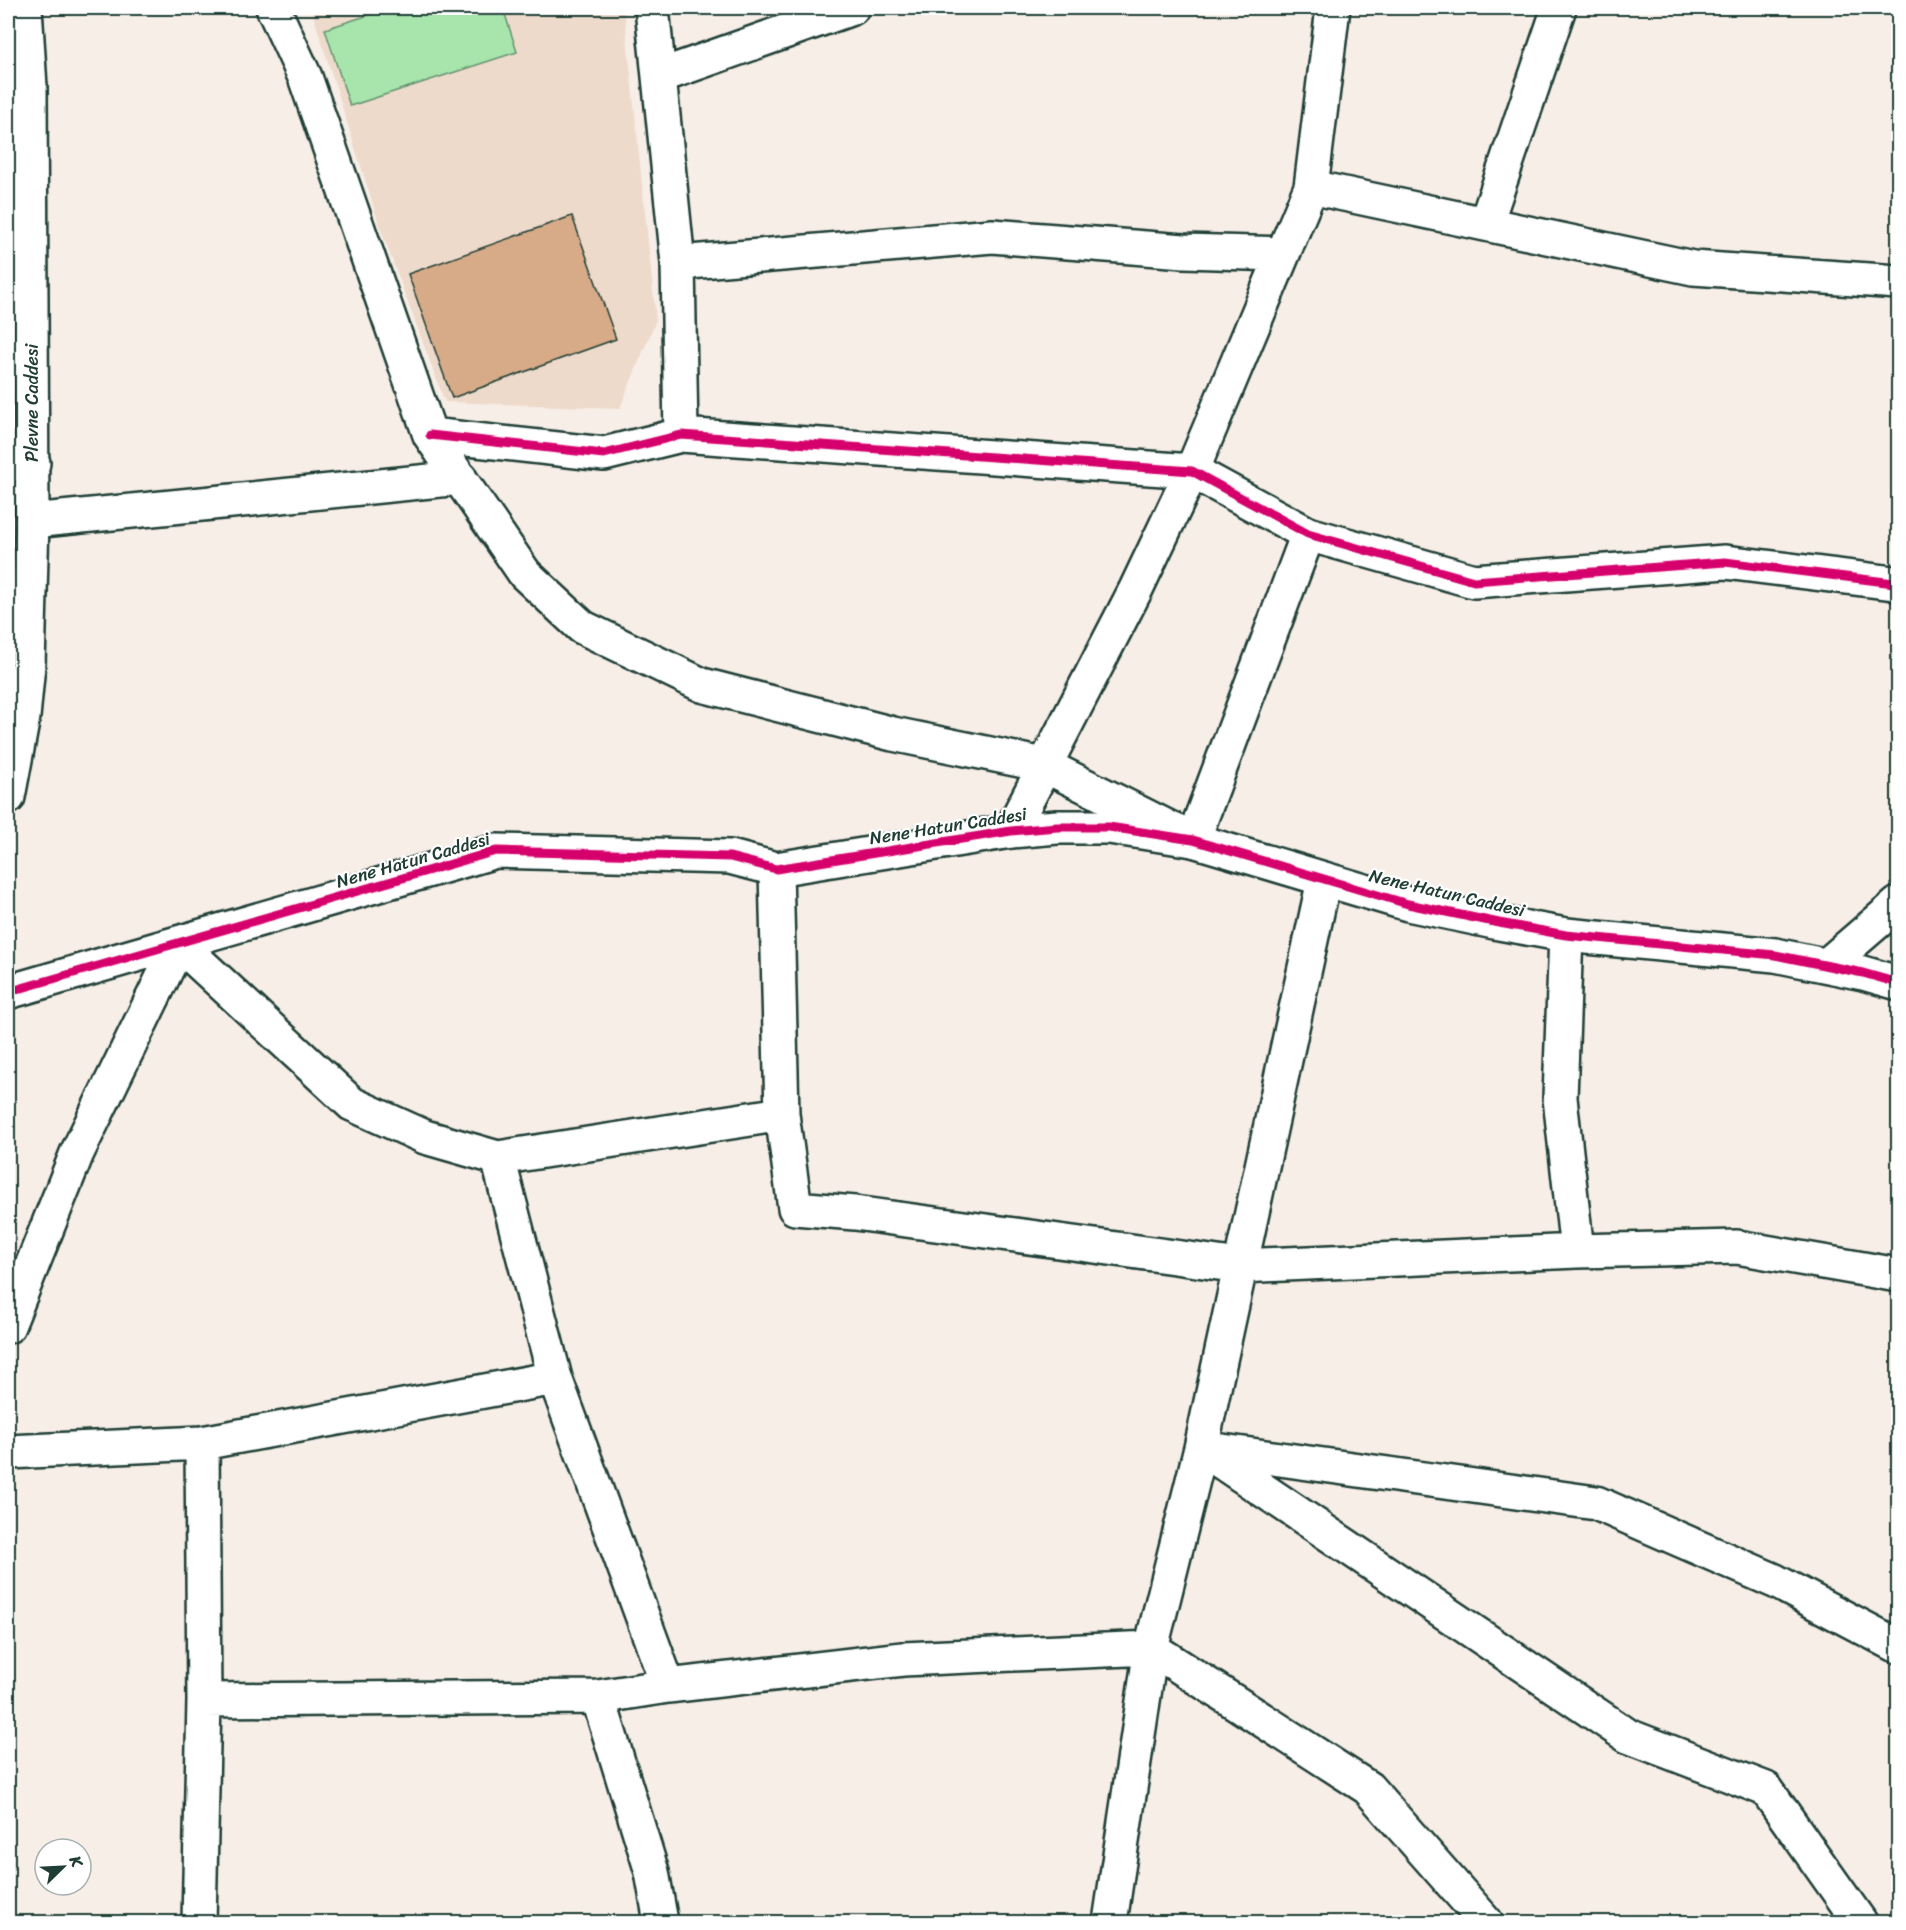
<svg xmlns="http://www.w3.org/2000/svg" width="1906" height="1930" viewBox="0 0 1906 1930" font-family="Sriracha,sans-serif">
	<rect width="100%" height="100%" fill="#f7eee7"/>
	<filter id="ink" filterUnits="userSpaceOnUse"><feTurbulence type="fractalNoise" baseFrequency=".0167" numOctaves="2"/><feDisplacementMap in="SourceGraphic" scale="12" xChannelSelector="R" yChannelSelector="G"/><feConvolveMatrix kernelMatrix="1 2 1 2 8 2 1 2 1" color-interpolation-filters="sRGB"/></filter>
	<g filter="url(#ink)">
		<!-- built -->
		<path fill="#eddaca" d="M311,8H624L656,320L620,408L445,402L381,230Z"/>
		<!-- green -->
		<path fill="#a7e5ac" stroke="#639170" stroke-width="1.5" d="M391,8H503L517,52L350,106L325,29Z"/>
		<!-- building -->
		<path fill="#d7ab88" stroke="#1f3d34" stroke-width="1.5" d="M572,216L616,339L452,398L408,274Z"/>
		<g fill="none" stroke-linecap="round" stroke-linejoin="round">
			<!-- minor casing -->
			<g stroke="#1f3d34" stroke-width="38">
				<path id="minor" d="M273,8L305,77L430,435L525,574L582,627L702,685L893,734L1044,765L1193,840L1308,534
					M652,8L678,263L681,435
					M660,76L852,8
					M8,87H30
					M1311,187L1693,268L1898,282
					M1486,223L1559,8
					M678,263L992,236L1184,251L1283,254
					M430,435L604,454L681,435L1192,471L1308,534L1474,581L1725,562L1894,583L1898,585
					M8,464L33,463
					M32,521L460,478
					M1011,831L1136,589L1192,471L1311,187L1333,8
					M776,869L782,1114L795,1208L855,1213L1240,1266L1577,1251L1737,1247L1898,1275
					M1566,935L1560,1098L1577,1251
					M498,1158L555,1378L668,1686
					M8,1326L77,1153L179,944L352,1104L425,1137L498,1158L782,1114
					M1201,1448L1628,1736L1766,1789L1860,1922
					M1208,1449L1596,1503L1775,1581L1898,1646
					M8,1452L202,1443L555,1378
					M598,1697L652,1872L661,1922
					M204,1700L598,1697L668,1686L903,1659L1151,1648L1368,1788L1486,1922
					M199,1922L204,1700L202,1443
					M1110,1922L1151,1648L1201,1448L1324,880"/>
			</g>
			<!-- tertiary casing -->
			<g stroke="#1f3d34" stroke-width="38">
				<path id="tertiary" d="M8,797L23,717L28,665L32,521L30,87L25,8
					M1827,965L1898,904
					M8,992L496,851L730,857L776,869L1011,831L1057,827H1109L1193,840L1408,904L1499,923L1566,935L1775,955L1863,973L1898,983"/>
			</g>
			<!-- minor -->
			<use href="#minor" stroke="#fff" stroke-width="33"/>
			<!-- tertiary -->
			<use href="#tertiary" stroke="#fff" stroke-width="33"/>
			<!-- cycleway casing -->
			<g stroke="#fff" stroke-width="13">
				<path id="cycleway" d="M430,435L604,454L681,435L1192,471L1308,534L1474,581L1725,562L1894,583L1898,585
					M8,992L496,851L730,857L776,869L1011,831L1057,827H1109L1193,840L1408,904L1499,923L1566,935L1775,955L1863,973L1898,983"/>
			</g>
			<!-- cycleway -->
			<use href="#cycleway" stroke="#d6006c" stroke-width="9"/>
		</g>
	</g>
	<g text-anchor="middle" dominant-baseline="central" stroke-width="4.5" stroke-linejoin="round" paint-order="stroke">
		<!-- street labels -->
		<g font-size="18" fill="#1f3d34" stroke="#fff">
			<text transform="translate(32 403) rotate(-90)">Plevne Caddesi</text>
			<text transform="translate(948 826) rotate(-9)">Nene Hatun Caddesi</text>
			<text transform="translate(413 860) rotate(-16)">Nene Hatun Caddesi</text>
			<text transform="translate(1447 893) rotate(13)">Nene Hatun Caddesi</text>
		</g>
	</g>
	<!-- margin -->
	<rect width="1906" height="1930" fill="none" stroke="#fff" stroke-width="30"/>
	<rect x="15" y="15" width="1876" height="1900" fill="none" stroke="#1f3d34" stroke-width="2" filter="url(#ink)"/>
	<!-- north arrow -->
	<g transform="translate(63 1867) rotate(66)"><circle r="28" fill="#ffffff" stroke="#a5b1ae" stroke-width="1.5"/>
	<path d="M0-4.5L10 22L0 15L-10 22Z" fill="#1f3d34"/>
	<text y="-9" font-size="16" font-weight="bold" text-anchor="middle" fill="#1f3d34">K</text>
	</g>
</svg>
